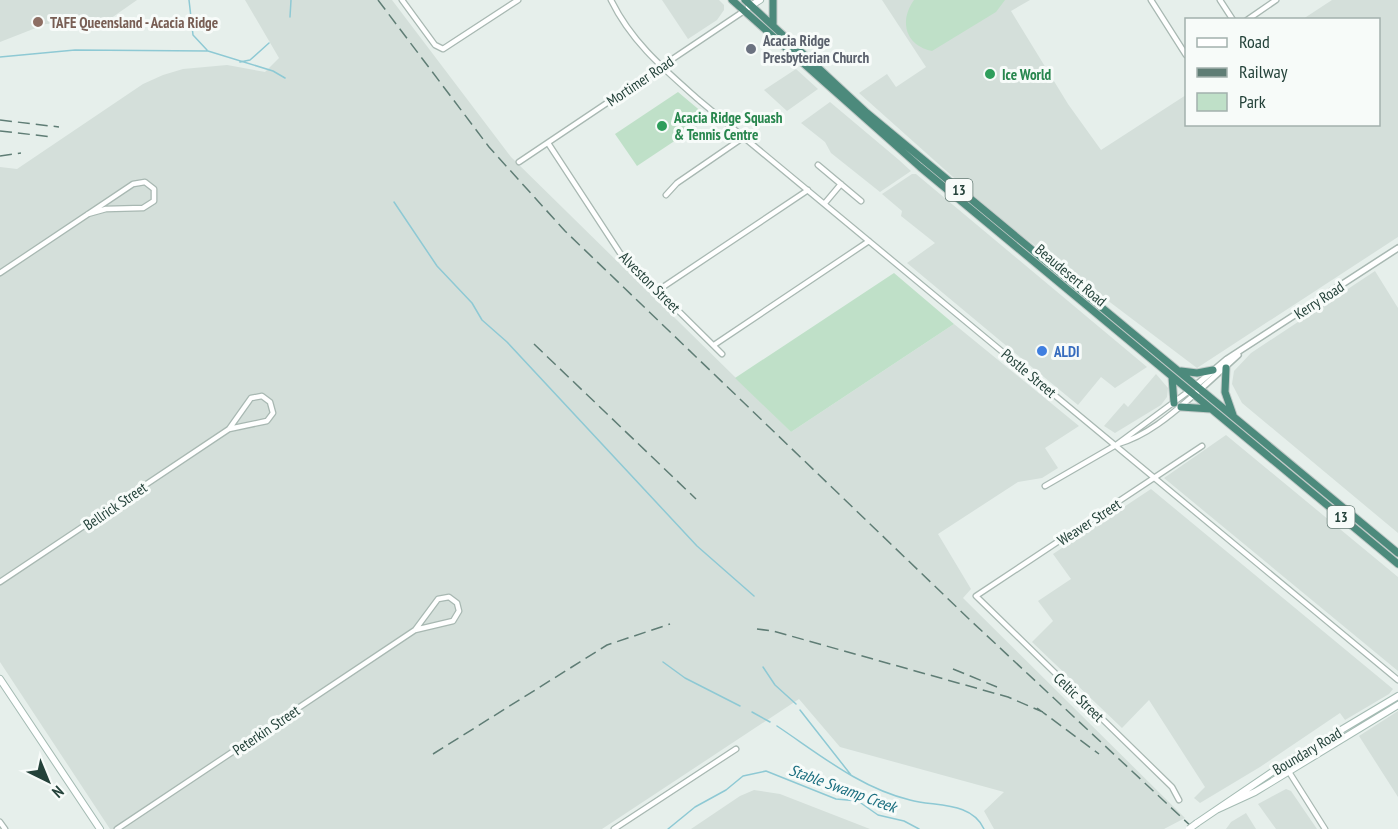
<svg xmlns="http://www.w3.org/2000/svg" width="1398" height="829" viewBox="0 0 1398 829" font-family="'PT Sans Narrow',sans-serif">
	<rect width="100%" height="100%" fill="#e6efeb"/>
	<!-- built -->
	<path fill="#d4dfda" d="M0,0H137L107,21L46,24L0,42Z
		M245,0H392L511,157L791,432L954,324L1079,426L1045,448L1058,468L1042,478L1018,482L938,534L971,589L963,598L1185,818L1164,829H994L984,811L1004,792L840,747L799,699L602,829H110L0,662V167L17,169L143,84L163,75L183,69L227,65L265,72L279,58Z
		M662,0H719L724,5V10L717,20L688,39Z
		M882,0H1030L1011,11L1068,104L1101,150L1186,95V124H1378V20L1303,19L1332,0H1398V237L1197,368L1000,219L859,93L887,74L896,87L926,67Z
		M796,69L818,89L787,111L764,90Z
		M830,102L899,160L911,171L880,192L831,153L825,142L801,123Z
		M912,174H916L1147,367L1115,388L1101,377L1078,405L1033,368L907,263L935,243L901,216L902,211L882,194Z
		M1375,271L1398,308V533L1242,403L1232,384L1234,371L1251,353Z
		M1156,374L1168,388L1167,397L1161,405L1115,433L1104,426L1124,403L1128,407Z
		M1226,435L1398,577V671L1164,478Z
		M1151,489L1393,689L1389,694L1345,720L1340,713L1260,767L1200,803L1194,798L1205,787L1149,700L1122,728L1032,642L1053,621L1038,601L1071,579L1053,554Z
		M1398,711V797L1359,736Z
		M1286,789L1291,791L1317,829H1276L1258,804Z
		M754,790L780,794L870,829H691L740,796Z
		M1246,813L1256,829H1226L1231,822Z"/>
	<!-- green -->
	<path fill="#bfe0c8" d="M914,0H1005L996,12L932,51C905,45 899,21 914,0Z
		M678,92L709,118L637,166L615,134Z
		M894,273L954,324L791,432L735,378Z"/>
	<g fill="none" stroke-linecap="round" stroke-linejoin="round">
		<!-- stream -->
		<path stroke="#8ec9d4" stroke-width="1.5" d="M189,0L193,35L207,50
			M290,17L291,0
			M0,57L75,50L208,51L273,71L285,78
			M240,62L250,60L269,43
			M394,202L437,266L472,303L482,320L507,342L697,546L754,596
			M663,662L685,678L740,706
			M763,667L775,685L796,704
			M800,710L851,775
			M752,712L770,722
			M777,726C819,754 860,788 910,800C935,807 971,801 984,829
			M668,829L695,807L726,790L743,776L766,771L836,799L858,801L878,815L904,821L919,829"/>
		<!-- minor casing -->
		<g stroke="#a8b8b2" stroke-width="7">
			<path id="minor" d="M402,0L435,45L443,49L518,0
				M611,0C632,43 665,70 700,101L1398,680
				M1151,0L1186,55
				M1220,0L1233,20
				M1247,20L1276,0
				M548,143L620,253L722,354
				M519,162L744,11
				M818,165L861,201
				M666,195L677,183L744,137
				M825,203L841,184
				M0,273L133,184L145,182L154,189V201L143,208L106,209L88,214
				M657,291L808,190
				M714,345L869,241
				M1118,444C1147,436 1172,414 1194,395
				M1045,486L1116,445L1189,391
				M0,582L229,429L251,398L262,396L270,402L273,413L267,421L229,429
				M1284,764L1325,829
				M1179,800L1172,787L976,596L1202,446
				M0,822L5,829
				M117,829L415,630L453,621L459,611L457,603L449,597L438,599L415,630
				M614,829L736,749"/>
		</g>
		<!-- tertiary casing -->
		<g stroke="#a8b8b2" stroke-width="8">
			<path id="tertiary" d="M1195,386L1227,359L1398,248
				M1194,395L1238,355"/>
		</g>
		<!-- secondary casing -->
		<g stroke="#a4bbb3" stroke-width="8">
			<path id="secondary" d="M749,7L760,0
				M0,679L100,829
				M1218,809L1255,792L1398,705
				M1197,823L1284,764L1398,696"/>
		</g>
		<!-- trunk casing -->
		<g stroke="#c2cac8" stroke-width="9">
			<path id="trunk" d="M732,0L920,167L1398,564
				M745,0L867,113L1398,553
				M773,0V25
				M1226,368L1225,392L1233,415
				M1181,371L1197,373L1213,370
				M1172,377L1174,403
				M1181,407L1211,409"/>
		</g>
		<!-- minor -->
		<use href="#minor" stroke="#fff" stroke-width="4.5"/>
		<!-- tertiary -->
		<use href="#tertiary" stroke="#fff" stroke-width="5"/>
		<!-- secondary -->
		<use href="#secondary" stroke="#fff" stroke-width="6"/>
		<!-- trunk -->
		<use href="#trunk" stroke="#4c8a7c" stroke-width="7"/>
		<!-- rail -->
		<path stroke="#5f7d75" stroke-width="1.5" stroke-dasharray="12 6" stroke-linecap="butt" d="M378,0L489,147L565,231L969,619L1194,829
			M0,120L59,127
			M0,131L53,137
			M0,156L21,153
			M534,344L696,499
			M757,629L773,631L1008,697L1043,712
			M953,669L997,687
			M1037,708L1099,754
			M433,754L607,645L670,624"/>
		<!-- secondary-bridge casing -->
		<g stroke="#a4bbb3" stroke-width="8" stroke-linecap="butt">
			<path id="secondary-bridge" d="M1189,829L1197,823"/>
		</g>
		<!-- secondary-bridge -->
		<use href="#secondary-bridge" stroke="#fff" stroke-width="6"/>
	</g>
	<!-- markers -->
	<circle fill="#8d6e63" stroke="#f7fbf9" stroke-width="2" cx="38" cy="22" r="6"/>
	<circle fill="#6b7280" stroke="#f7fbf9" stroke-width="2" cx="751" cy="49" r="6"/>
	<g fill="#2e9e5b" stroke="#f7fbf9" stroke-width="2">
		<circle cx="990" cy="74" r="6"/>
		<circle cx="662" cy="126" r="6"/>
	</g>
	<circle fill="#3f7fe0" stroke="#f7fbf9" stroke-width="2" cx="1042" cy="351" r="6"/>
	<g text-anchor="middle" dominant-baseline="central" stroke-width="6" stroke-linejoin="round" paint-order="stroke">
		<!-- shield labels -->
		<g fill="#f7fbf9" stroke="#637a73" stroke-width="1.5">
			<rect x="945.5" y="179" width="27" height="22" rx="4.5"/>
			<rect x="1327.5" y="506" width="27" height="22" rx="4.5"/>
		</g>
		<g font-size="14" font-weight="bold" fill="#24423a">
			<text x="959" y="190">13</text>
			<text x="1341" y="517">13</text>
		</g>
		<!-- education labels -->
		<g font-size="15" font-weight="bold" fill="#785e54" stroke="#f7fbf9" text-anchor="start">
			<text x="50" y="22">TAFE Queensland - Acacia Ridge</text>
		</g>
		<!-- worship labels -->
		<g font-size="15" font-weight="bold" fill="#5b616d" stroke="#f7fbf9" text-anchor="start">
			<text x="763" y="40">Acacia Ridge<tspan x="763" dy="17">Presbyterian Church</tspan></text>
		</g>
		<!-- leisure labels -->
		<g font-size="15" font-weight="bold" fill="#27864d" stroke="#f7fbf9" text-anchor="start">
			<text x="1002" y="74">Ice World</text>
			<text x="674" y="117">Acacia Ridge Squash<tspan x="674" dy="17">&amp; Tennis Centre</tspan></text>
		</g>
		<!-- street labels -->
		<g font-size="15" fill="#24423a" stroke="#f7fbf9">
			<text transform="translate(640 81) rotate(-34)">Mortimer Road</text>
			<text transform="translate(1071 275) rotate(40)">Beaudesert Road</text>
			<text transform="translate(650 282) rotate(45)">Alveston Street</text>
			<text transform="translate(1319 300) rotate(-33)">Kerry Road</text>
			<text transform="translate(1029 373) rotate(40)">Postle Street</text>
			<text transform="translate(115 506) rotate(-34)">Bellrick Street</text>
			<text transform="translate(1089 522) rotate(-33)">Weaver Street</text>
			<text transform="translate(1079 697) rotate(44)">Celtic Street</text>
			<text transform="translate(266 730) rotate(-34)">Peterkin Street</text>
			<text transform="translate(1307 751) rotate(-31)">Boundary Road</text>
		</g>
		<!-- shop labels -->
		<g font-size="15" font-weight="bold" fill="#366cbe" stroke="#f7fbf9" text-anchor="start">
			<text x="1054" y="351">ALDI</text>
		</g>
		<!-- water labels -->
		<g font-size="16" font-style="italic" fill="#1c6f80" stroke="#f7fbf9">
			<text transform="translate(843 788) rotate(20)">Stable Swamp Creek</text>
		</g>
	</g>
	<!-- legend -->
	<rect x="1185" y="18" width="195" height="108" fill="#f7fbf9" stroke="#a3b1ad" stroke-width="1.5"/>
	<rect x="1197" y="38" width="30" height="9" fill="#ffffff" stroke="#a3b1ad" stroke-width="1.5"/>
	<text x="1239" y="48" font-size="18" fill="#24423a">Road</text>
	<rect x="1197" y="68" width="30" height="9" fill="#5f7d75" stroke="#a3b1ad" stroke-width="1.5"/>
	<text x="1239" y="78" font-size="18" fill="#24423a">Railway</text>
	<rect x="1197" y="93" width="30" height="18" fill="#bfe0c8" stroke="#a3b1ad" stroke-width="1.5"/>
	<text x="1239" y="108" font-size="18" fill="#24423a">Park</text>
	<!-- north arrow -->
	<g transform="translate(48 781) rotate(137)" stroke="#f7fbf9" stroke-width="4.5" paint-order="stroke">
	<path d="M0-4.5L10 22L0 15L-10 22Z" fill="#24423a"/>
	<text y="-9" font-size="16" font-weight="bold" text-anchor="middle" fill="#24423a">N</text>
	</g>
</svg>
